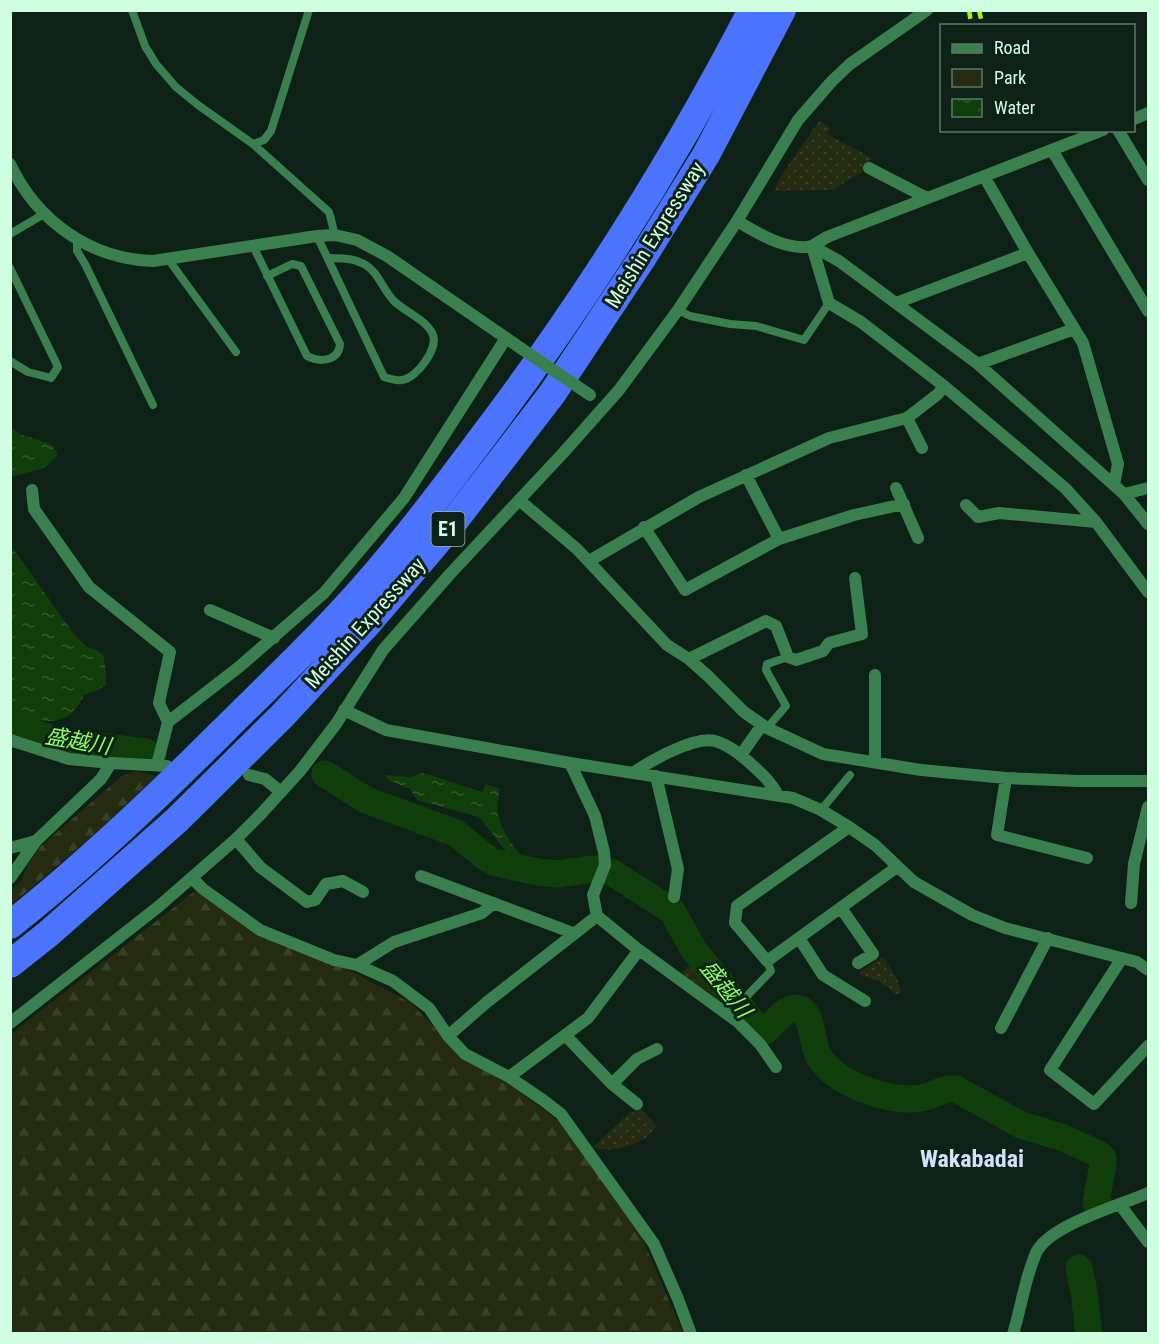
<svg xmlns="http://www.w3.org/2000/svg" width="1159" height="1344" viewBox="0 0 1159 1344" font-family="'Roboto Condensed','Noto Sans JP',sans-serif">
	<defs>
		<pattern id="green-dots" width="8" height="8" patternUnits="userSpaceOnUse" patternTransform="scale(1.5)"><rect width="8" height="8" fill="#252b11"/><path d="M2 2h.1M6 6h.1" fill="none" stroke="#394028" stroke-width="1.8" stroke-linecap="round"/></pattern>
		<pattern id="forest-firs" width="22" height="20" patternUnits="userSpaceOnUse" patternTransform="scale(1.5)"><rect width="22" height="20" fill="#252b11"/><path d="M5 1l3.5 6h-7zM16 11l3.5 6h-7z" fill="#394028"/></pattern>
		<pattern id="water-ripples" width="26" height="14" patternUnits="userSpaceOnUse" patternTransform="scale(1.5)"><rect width="26" height="14" fill="#103e0a"/><path d="M2 4q2-2 4 0t4 0M15 11q2-2 4 0t4 0" fill="none" stroke="#325b2d"/></pattern>
	</defs>
	<rect width="100%" height="100%" fill="#0e2116"/>
	<!-- green -->
	<path fill="url(#green-dots)" d="M819,121L831,128L827,134L872,158L861,173L832,190L774,191L781,176Z
		M883,957L897,979L901,993L896,994L879,981L860,975L859,972Z
		M690,964C711,978 730,996 744,1018L682,974Z
		M639,1107L657,1126C653,1130 648,1137 642,1140C629,1147 608,1153 593,1147L631,1111L633,1113Z"/>
	<!-- forest -->
	<path fill="url(#forest-firs)" d="M136,771L156,776L95,834L11,905L10,891L21,881L29,863L41,846L122,776Z
		M195,891L242,923L275,941L353,972L411,1003L463,1058L514,1088L561,1123L637,1226L683,1333L11,1334V1034Z"/>
	<!-- water -->
	<path fill="url(#water-ripples)" d="M11,427L22,435L51,444L58,454C47,472 29,471 11,477Z
		M10,544L73,633L87,647L97,650L103,655L106,671V685L98,690L84,695C69,730 40,723 11,712Z
		M424,773L482,792L486,784L500,789C499,795 497,802 497,808C498,829 517,852 531,866L517,865L479,817L417,800L410,789L388,780L386,775L410,777Z"/>
	<g fill="none" stroke-linecap="round" stroke-linejoin="round">
		<!-- stream -->
		<path stroke="#103e0a" stroke-width="4.5" d="M522,861L529,871"/>
		<!-- river -->
		<path stroke="#103e0a" stroke-width="27" d="M10,725L59,741L146,752
			M325,774L366,800L456,833L485,857L496,863L538,872L557,874L594,869L613,873L672,911L694,950L760,1031H765C773,1024 789,1002 802,1010C813,1018 812,1046 819,1057C836,1084 891,1104 921,1098C933,1096 944,1087 956,1089L1021,1125L1061,1137L1099,1154L1103,1158V1164L1096,1202L1099,1204
			M1079,1268L1084,1292L1089,1334"/>
		<!-- service -->
		<path stroke="#39804e" stroke-width="8" d="M132,10L145,46L156,64L176,87L198,105L253,144L329,212L335,235
			M253,144L264,140L271,131L309,10
			M10,234L44,214
			M317,236L384,377C390,379 396,381 402,380C417,378 438,349 433,335C427,320 407,313 395,302C383,291 379,272 364,264C353,258 339,258 328,258
			M77,240V251L85,264L153,405
			M253,246L307,356C320,363 339,361 340,344L301,266L292,264L267,276
			M168,259L236,352
			M10,268L58,367L51,378L28,372L10,361
			M678,310L690,316L730,324L756,326L804,340L829,303
			M767,728L786,706L766,670L767,664L788,657
			M821,810L850,775
			M743,1000L771,971L767,961"/>
		<!-- minor -->
		<path stroke="#39804e" stroke-width="12" d="M1134,119L1148,113
			M1103,130L827,237L812,246L829,303L861,322L944,386L1065,488L1096,522L1148,592
			M1118,130L1148,180
			M1052,150L1148,311
			M869,168L927,198
			M984,176L1028,253L1083,343L1118,464L1114,485
			M737,221C757,233 788,252 812,246L839,261L978,364L1124,494L1148,524
			M896,303L1028,253
			M978,364L1074,329
			M907,418L922,448
			M746,475L779,539
			M896,488L918,538
			M32,490L34,509L89,587L170,652L159,703L168,722
			M1124,494L1148,488
			M519,500L577,549L667,645L689,659L708,676L744,712L767,728L823,754L921,770L1006,778L1079,781H1148
			M966,505L978,517L999,513L1096,522
			M644,527L685,590L779,539L854,515L904,504
			M589,561L699,497L796,453L829,438L907,418L938,394L944,386
			M210,610L274,638
			M689,659L766,621L776,626L788,657L796,660L823,651L829,643L862,634L855,578
			M344,710L386,730L570,763L793,798L821,810L849,827L875,845L914,882L972,915L1005,928L1137,962L1148,970
			M741,755L762,725
			M875,762V675
			M157,765L168,722L239,667L324,593L404,498L506,338L515,344
			M633,773C650,761 694,736 715,741C729,745 740,754 751,764C762,774 771,782 778,795
			M249,775L265,779L281,792
			M656,776L678,869L674,897
			M1006,778L997,835L1087,858
			M849,827L737,906L735,923L767,961L897,867
			M236,839L260,867L307,902L315,900L326,884L343,881L363,892
			M10,848L36,841
			M421,876L573,933
			M10,878L36,841L101,779L111,763L167,766
			M192,878L203,889L260,930L334,960L357,965L393,981L429,1008L448,1036L465,1054L509,1077L543,1100L561,1114L654,1244L678,1299L691,1334
			M1131,903L1134,864L1148,807
			M841,908L873,954L858,963
			M597,916L635,947L738,1022L760,1044L776,1067
			M799,938L823,975L865,1001
			M1122,958L1050,1070L1094,1104L1148,1046
			M357,965L394,942L482,913L494,903
			M1001,1028L1048,938
			M448,1036L487,1002L597,916L593,895L605,865L604,852L595,816L570,763
			M566,1036L612,1084L637,1104
			M509,1077L588,1018L639,950
			M612,1084L637,1059L657,1049
			M1121,1206L1148,1242
			M1013,1334C1021,1308 1025,1278 1036,1253C1049,1225 1119,1206 1148,1193"/>
		<!-- tertiary -->
		<path stroke="#39804e" stroke-width="12" d="M10,164C37,221 90,259 153,261L317,236L335,235L357,240L387,256L506,338
			M10,740L69,759L111,763
			M10,1023L158,907L236,839L260,815L300,771L336,724L383,650L450,574L564,452L619,390L678,310L737,221L798,120L832,81L850,64L927,10"/>
		<!-- motorway -->
		<path stroke="#4b73fd" stroke-width="28" d="M10,925C85,866 155,799 222,732C264,690 308,649 348,605C396,553 439,495 482,438C584,303 674,161 752,10
			M10,964L48,934L177,820L283,715L369,622L449,528L552,394L643,257L706,155L782,10"/>
		<!-- rail -->
		<path stroke="#a0f603" stroke-width="4.5" stroke-dasharray="9 8" stroke-linecap="butt" d="M969,10L971,23
			M979,10L981,19"/>
		<!-- minor-bridge -->
		<path stroke="#39804e" stroke-width="12" d="M516,345L590,395"/>
	</g>
	<g text-anchor="middle" dominant-baseline="central" stroke-width="6" stroke-linejoin="round" paint-order="stroke">
		<!-- shield labels -->
		<rect fill="#0e2116" stroke="#95bca3" stroke-width="1.5" x="431.5" y="512" width="33" height="34" rx="4.5"/>
		<g font-size="20" font-weight="bold" fill="#cffee0">
			<text x="448" y="529">E1</text>
		</g>
		<!-- street labels -->
		<g font-size="21" fill="#cffee0" stroke="#0e2116">
			<text transform="translate(655 235) rotate(-58)">Meishin Expressway</text>
			<text transform="translate(365 623) rotate(-48)">Meishin Expressway</text>
		</g>
		<!-- water labels -->
		<g font-size="22" font-style="italic" fill="#8bfd5e" stroke="#0e2116">
			<text transform="translate(78 741) rotate(10)">盛越川</text>
			<text transform="translate(726 989) rotate(51)">盛越川</text>
		</g>
		<!-- quarter labels -->
		<g font-size="24" font-weight="bold" fill="#d1e2fe" stroke="#0e2116">
			<text x="972" y="1159">Wakabadai</text>
		</g>
	</g>
	<!-- border -->
	<rect width="1159" height="1344" fill="none" stroke="#cffee0" stroke-width="24"/>
	<!-- legend -->
	<rect x="940" y="24" width="195" height="108" fill="#0e2116" stroke="#5b7967" stroke-width="1.5"/>
	<rect x="952" y="44" width="30" height="9" fill="#39804e" stroke="#5b7967" stroke-width="1.5"/>
	<text x="994" y="54" font-size="18" fill="#cffee0">Road</text>
	<rect x="952" y="69" width="30" height="18" fill="#252b11" stroke="#5b7967" stroke-width="1.5"/>
	<text x="994" y="84" font-size="18" fill="#cffee0">Park</text>
	<rect x="952" y="99" width="30" height="18" fill="url(#water-ripples)" stroke="#5b7967" stroke-width="1.5"/>
	<text x="994" y="114" font-size="18" fill="#cffee0">Water</text>
</svg>
